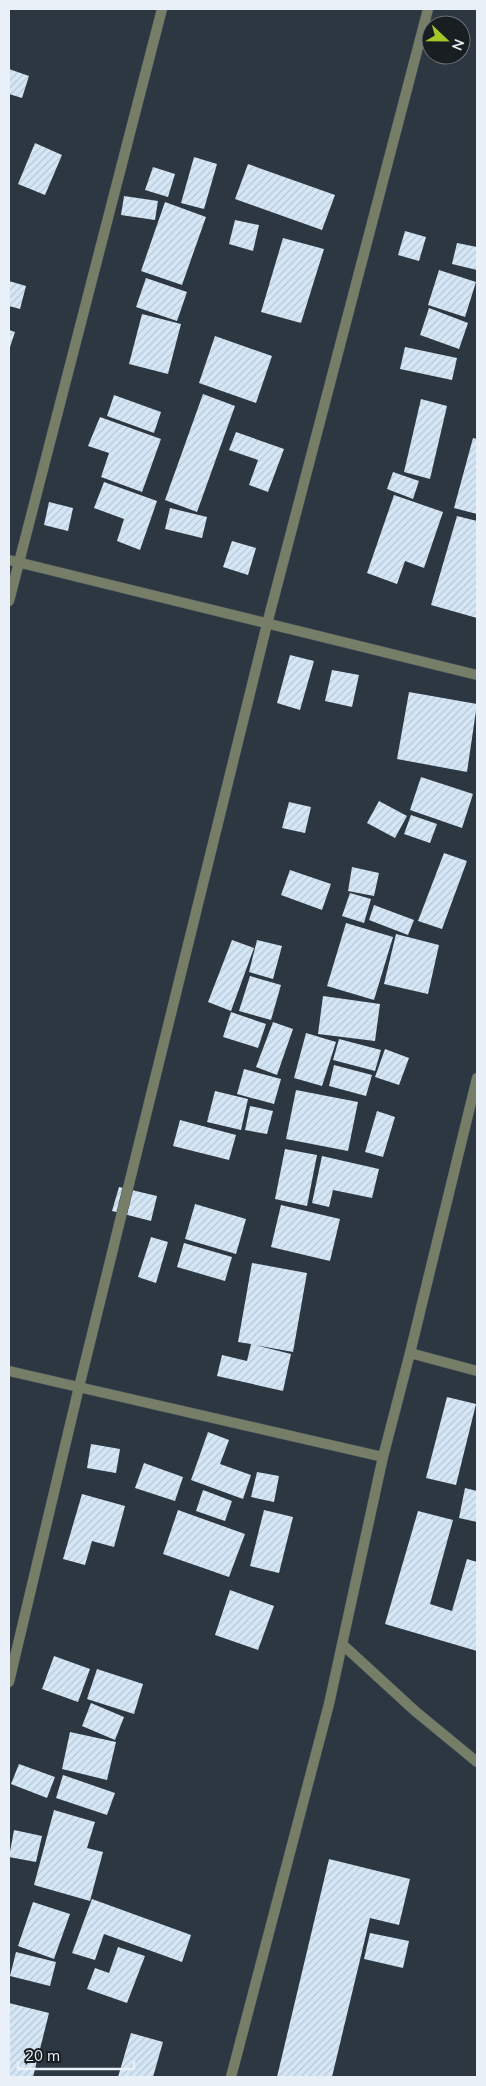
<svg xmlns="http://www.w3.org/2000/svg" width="486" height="2086" viewBox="0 0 486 2086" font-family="Mulish,sans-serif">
	<defs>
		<pattern id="building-hatch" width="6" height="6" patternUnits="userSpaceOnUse" patternTransform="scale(1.25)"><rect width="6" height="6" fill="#d5e7f7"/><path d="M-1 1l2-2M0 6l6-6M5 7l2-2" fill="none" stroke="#b8c7d4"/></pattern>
	</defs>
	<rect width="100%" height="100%" fill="#2c3741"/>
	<!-- building -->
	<path fill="url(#building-hatch)" d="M9,69L29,76L22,98L9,94Z
		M35,143L62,155L45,195L18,184Z
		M194,157L217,164L204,209L181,203Z
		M248,164L335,195L322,230L235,199Z
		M153,167L175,174L168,197L145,190Z
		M124,196L158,201L155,220L121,215Z
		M165,202L206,217L182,285L141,271Z
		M235,220L259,225L253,251L229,244Z
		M405,231L426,237L419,261L398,255Z
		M283,238L324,249L301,323L261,312Z
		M457,243L477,247V270L452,264Z
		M439,270L476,282L465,317L428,305Z
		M146,278L187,292L177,321L136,307Z
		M9,281L26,286L20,309L9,306Z
		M429,308L468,323L459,349L420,335Z
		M142,314L181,324L168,374L129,364Z
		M9,330L15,332L9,350Z
		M215,336L272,356L256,403L199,383Z
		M405,347L457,358L452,380L400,369Z
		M203,394L235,406L197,512L165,500Z
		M114,395L161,412L154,433L107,416Z
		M421,399L447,406L430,479L404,472Z
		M100,417L161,439L142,492L101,477L109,453L88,446Z
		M236,432L284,449L268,492L249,485L258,460L229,450Z
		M473,438L477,439V514L454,508Z
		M393,472L419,481L413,499L387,489Z
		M104,482L157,501L140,550L117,541L124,519L94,508Z
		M394,495L443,512L424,568L405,561L397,584L367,573Z
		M49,502L73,508L68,531L44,525Z
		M170,508L207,517L202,538L165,529Z
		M457,516L477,521V618L431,605Z
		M232,541L256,548L248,575L223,567Z
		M290,655L314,661L300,710L277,703Z
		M332,670L359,675L352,707L325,701Z
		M409,692L477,704L467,772L397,759Z
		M421,777L473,794L462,828L410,810Z
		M379,801L407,816L395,838L367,823Z
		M289,802L311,807L305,833L282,828Z
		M411,815L437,824L430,843L404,834Z
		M444,853L467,861L442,929L418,921Z
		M352,867L379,873L374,896L348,891Z
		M290,870L331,884L322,910L281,895Z
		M350,893L371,899L364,923L342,916Z
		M374,905L414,920L408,935L369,920Z
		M346,923L393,937L374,1000L327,986Z
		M396,934L439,945L428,994L384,984Z
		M232,940L254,948L231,1011L208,1002Z
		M257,940L282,946L273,979L249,972Z
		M250,976L281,985L271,1020L239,1011Z
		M323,996L380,1004L375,1041L318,1034Z
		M231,1012L266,1024L258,1048L223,1037Z
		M273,1022L293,1029L277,1075L256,1067Z
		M306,1033L336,1042L322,1086L294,1078Z
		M339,1039L381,1050L375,1071L333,1060Z
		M385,1049L409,1058L399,1085L375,1077Z
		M334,1065L372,1075L366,1096L329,1086Z
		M244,1069L281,1079L274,1104L237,1094Z
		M296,1090L358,1102L348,1151L286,1139Z
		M215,1091L248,1099L241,1130L207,1122Z
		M250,1106L273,1111L267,1134L245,1130Z
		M377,1111L395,1117L383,1157L365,1152Z
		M180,1120L236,1135L229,1160L173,1146Z
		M285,1149L317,1155L307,1206L275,1199Z
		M322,1156L379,1169L372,1198L333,1190L329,1207L312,1203Z
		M119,1187L157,1196L151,1221L112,1211Z
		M195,1204L246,1219L236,1254L185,1239Z
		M281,1205L340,1219L330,1261L271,1247Z
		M151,1237L168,1242L156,1283L138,1277Z
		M184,1243L232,1257L225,1281L177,1267Z
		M252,1263L307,1273L293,1352L255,1345L291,1354L283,1391L217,1376L222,1355L247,1361L251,1344L238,1342Z
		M447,1397L476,1404L456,1485L426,1478Z
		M208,1432L229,1440L220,1464L251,1475L243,1499L191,1480Z
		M91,1444L120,1449L116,1473L87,1468Z
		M144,1463L183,1477L175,1501L135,1488Z
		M257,1472L279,1476L274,1502L251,1497Z
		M465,1488L477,1491V1522L459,1518Z
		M203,1490L232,1501L225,1521L196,1511Z
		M82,1494L125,1506L114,1547L92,1541L85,1565L63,1559Z
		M178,1510L245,1534L229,1577L163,1554Z
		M264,1510L293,1517L279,1573L250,1566Z
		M418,1511L453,1520L430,1604L452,1611L467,1559L477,1562V1651L385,1624Z
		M230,1590L274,1606L258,1650L215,1635Z
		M54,1656L90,1669L78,1702L42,1689Z
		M97,1669L143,1684L134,1714L87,1699Z
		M91,1703L124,1717L115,1740L82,1726Z
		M70,1732L116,1742L107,1780L62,1769Z
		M19,1764L55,1777L47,1798L11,1784Z
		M63,1775L115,1793L107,1815L56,1798Z
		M54,1810L95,1822L87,1848L103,1852L90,1901L34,1885Z
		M14,1830L42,1836L36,1862L9,1857Z
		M329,1859L410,1879L399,1925L370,1918L332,2077H277Z
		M92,1899L191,1935L182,1962L104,1934L95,1960L72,1953Z
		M33,1902L70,1914L54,1959L18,1946Z
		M370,1933L409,1941L403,1968L364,1959Z
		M118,1947L145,1956L127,2003L87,1989L95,1968L109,1973Z
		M16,1952L56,1962L50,1986L10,1976Z
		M9,2003L49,2013L33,2077H9Z
		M131,2033L163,2042L153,2077H118Z"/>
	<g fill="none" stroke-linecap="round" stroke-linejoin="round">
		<!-- minor casing -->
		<g stroke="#4a555e" stroke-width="11">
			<path id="minor" d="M9,560L477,675
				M9,601L162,9
				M410,1353L477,1371
				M9,1371L383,1457
				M342,1644L415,1711L477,1762
				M9,1682L79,1387L267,624L428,9
				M231,2077L329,1704L383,1457L410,1353L477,1078"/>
		</g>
		<!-- minor -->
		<use href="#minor" stroke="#767e68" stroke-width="10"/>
	</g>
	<!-- border -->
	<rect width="486" height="2086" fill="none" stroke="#e9f0f7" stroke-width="20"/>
	<!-- north arrow -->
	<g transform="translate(446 40) rotate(112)"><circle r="24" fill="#191e22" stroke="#6c7277"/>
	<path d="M0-4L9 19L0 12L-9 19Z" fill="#a2c928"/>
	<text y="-8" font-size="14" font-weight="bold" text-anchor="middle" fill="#e9f0f7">N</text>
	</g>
	<!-- scale -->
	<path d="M18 2061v8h116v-8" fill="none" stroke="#e9f0f7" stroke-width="2.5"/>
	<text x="25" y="2061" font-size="15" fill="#e9f0f7" stroke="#191e22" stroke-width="4" paint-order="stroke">20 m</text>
</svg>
